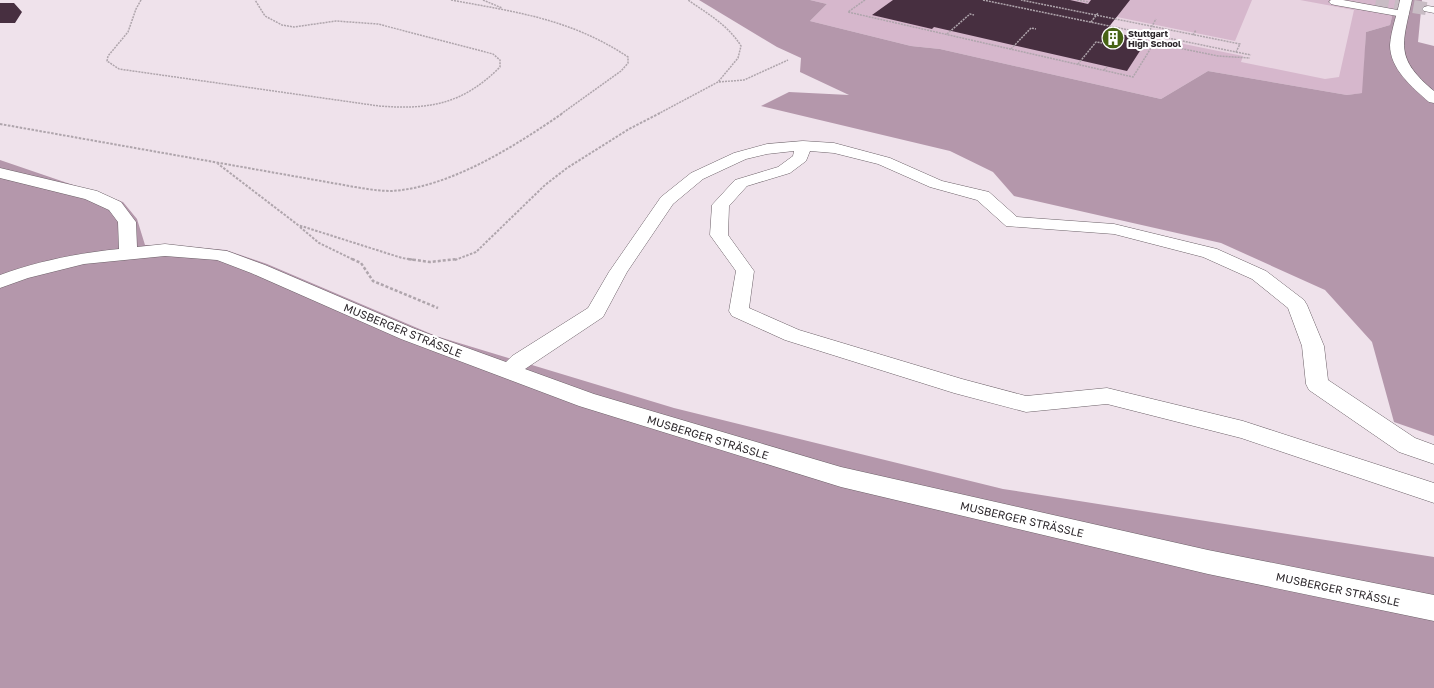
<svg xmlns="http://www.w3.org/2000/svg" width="1434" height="688" viewBox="0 0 1434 688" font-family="'Golos Text',sans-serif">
	<rect width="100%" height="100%" fill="#efe2eb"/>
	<!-- built -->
	<path fill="#e8d4e1" d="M845,0H1362L1350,90Z"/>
	<!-- green -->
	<path fill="#d6b7cc" d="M810,0H1252L1235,41L1053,4L1044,15L1114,29L1112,32L1172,45L1174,42L1243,56L1241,62L1325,79L1339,77L1354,10L1300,0H1396L1390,25L1366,32L1363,93L1347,95L1208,71L1161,99L940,49L911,46L810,21L827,4Z"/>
	<!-- forest -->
	<path fill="#b497ab" d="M699,0H810L827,4L810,21L911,46L940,49L1161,99L1208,71L1347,95L1362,93L1366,32L1390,25L1396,0H1422L1418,42L1434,46V436L1394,422L1372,342L1325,290L1221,243L1014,196L993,172L950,151L761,106L789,92L849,95L800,72L801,58L777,47Z
		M0,160L123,202L137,219L145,245H171L226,250L267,264L436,336L674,408L1003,489L1434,557V688H0Z"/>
	<!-- building -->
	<path fill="#472f40" d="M893,0H1070L1088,4L1091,0H1130L1108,28L1114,29L1112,32L1147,40L1127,71L934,27L932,29L872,15Z
		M0,3H14L22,12L15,23H0Z"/>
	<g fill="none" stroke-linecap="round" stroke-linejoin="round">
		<!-- minor-tunnel -->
		<path stroke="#c8bcc4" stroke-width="13" stroke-dasharray="13 6" stroke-linecap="butt" d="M1376,0L1428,9"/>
		<!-- minor casing -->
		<g stroke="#6c6168" stroke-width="1">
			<path id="minor" d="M1331,0H1343L1403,11L1407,12L1409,14L1407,16L1403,17L1335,5L1331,4L1329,2Z
				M1428,6L1434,7V13L1424,11L1422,9L1424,7Z
				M803,141L834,143L890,158L942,181L989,192L1017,217L1114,224L1217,249L1266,271L1304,300L1307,305L1324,346L1328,380L1415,438L1434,445V464L1399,452L1309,390L1306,384L1302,346L1288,308L1252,279L1203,257L1114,234L1006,226L977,200L930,187L878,164L834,153L810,151L806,161L790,173L747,186L729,206L728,235L754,271L749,308L799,330L962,379L1026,396L1107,388L1243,421L1434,483V503L1241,438L1107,404L1026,412L954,393L785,340L732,316L729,311L736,271L710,235L712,205L735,180L778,167L793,156L794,151L767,154L746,159L703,179L673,204L627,272L603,317L525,369L594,394L841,467L1208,550L1434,595V621L1208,574L841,487L579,406L401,339L251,273L217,260L165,256L84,264L28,278L0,288V275C38,261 79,253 119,249L118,222L109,210L85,199L0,178V168L97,191L121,202L136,222L137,247L165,244L227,251L265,265L415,329L506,362L512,356L588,308L609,272L661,197L691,173L734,153L767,144Z"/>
		</g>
		<!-- major casing -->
		<g stroke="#6c6168" stroke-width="1">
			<path id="major" d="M1400,0H1412C1402,46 1395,58 1434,91V103L1429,102C1412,87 1390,69 1390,45C1391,30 1397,15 1400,0Z"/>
		</g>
		<!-- path-far2 -->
		<path stroke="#afa5ac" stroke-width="1.5" stroke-dasharray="2 1" stroke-linecap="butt" d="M141,0L136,9L128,32L108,56L107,61L119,69L379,106C430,110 463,104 500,67V60L493,54L378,24L336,21L294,27L282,25L265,16L255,0
			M451,0C516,12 571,19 628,57V63L621,71L561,114
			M483,0L502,8
			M865,0L848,12L1133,77L1154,43L1218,56L1250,58
			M983,0L1236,52L1240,44L1021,0
			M1077,0L1089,2
			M1091,22L1098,13
			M947,34L970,14L974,15
			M1147,35L1156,19
			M1193,35L1196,30
			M1011,49L1031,28L1036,29
			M1236,52L1251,55
			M1078,64L1096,42L1102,43
			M1104,70L1107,67
			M719,82L744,80L788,60
			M658,114L718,82L738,58L741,46C728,25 708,14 688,0"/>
		<!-- path-far1 -->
		<path stroke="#afa5ac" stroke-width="2" stroke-dasharray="2.5 1.5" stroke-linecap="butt" d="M0,124L355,187C367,189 379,191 392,191C451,187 515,146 563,113
			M217,163L298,225L402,258L415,260
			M300,227L319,243L354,260
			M455,260L476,252L545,185L567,168L629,129L660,113"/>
		<!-- path -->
		<path stroke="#afa5ac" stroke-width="2.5" stroke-dasharray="3 2" stroke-linecap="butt" d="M352,259L361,263L373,281L438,308
			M408,259L430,262L457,259"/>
		<!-- minor -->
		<use href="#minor" fill="#fff" fill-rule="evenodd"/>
		<!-- major -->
		<use href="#major" fill="#fff" fill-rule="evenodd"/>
	</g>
	<!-- icons -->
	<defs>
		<g id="building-disc" transform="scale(1.15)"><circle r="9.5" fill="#476315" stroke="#fff"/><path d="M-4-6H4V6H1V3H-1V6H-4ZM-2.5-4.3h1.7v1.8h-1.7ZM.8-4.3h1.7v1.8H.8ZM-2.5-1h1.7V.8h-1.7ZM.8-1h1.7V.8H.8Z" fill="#fff"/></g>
	</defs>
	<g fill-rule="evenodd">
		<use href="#building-disc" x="1113" y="38"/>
	</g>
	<g text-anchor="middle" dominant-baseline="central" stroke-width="4" stroke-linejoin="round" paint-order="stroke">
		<!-- far-poi labels -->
		<g font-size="9" font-weight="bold" fill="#2b262a" stroke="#fff" text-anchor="start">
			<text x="1128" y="33">Stuttgart<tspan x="1128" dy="10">High School</tspan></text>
		</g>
		<!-- street labels -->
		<g font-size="11" fill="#2b262a" stroke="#fff">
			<text transform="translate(403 330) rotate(22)">MUSBERGER STRÄSSLE</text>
			<text transform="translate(708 437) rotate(17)">MUSBERGER STRÄSSLE</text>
			<text transform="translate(1022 519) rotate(13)">MUSBERGER STRÄSSLE</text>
			<text transform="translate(1338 589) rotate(12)">MUSBERGER STRÄSSLE</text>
		</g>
	</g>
</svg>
